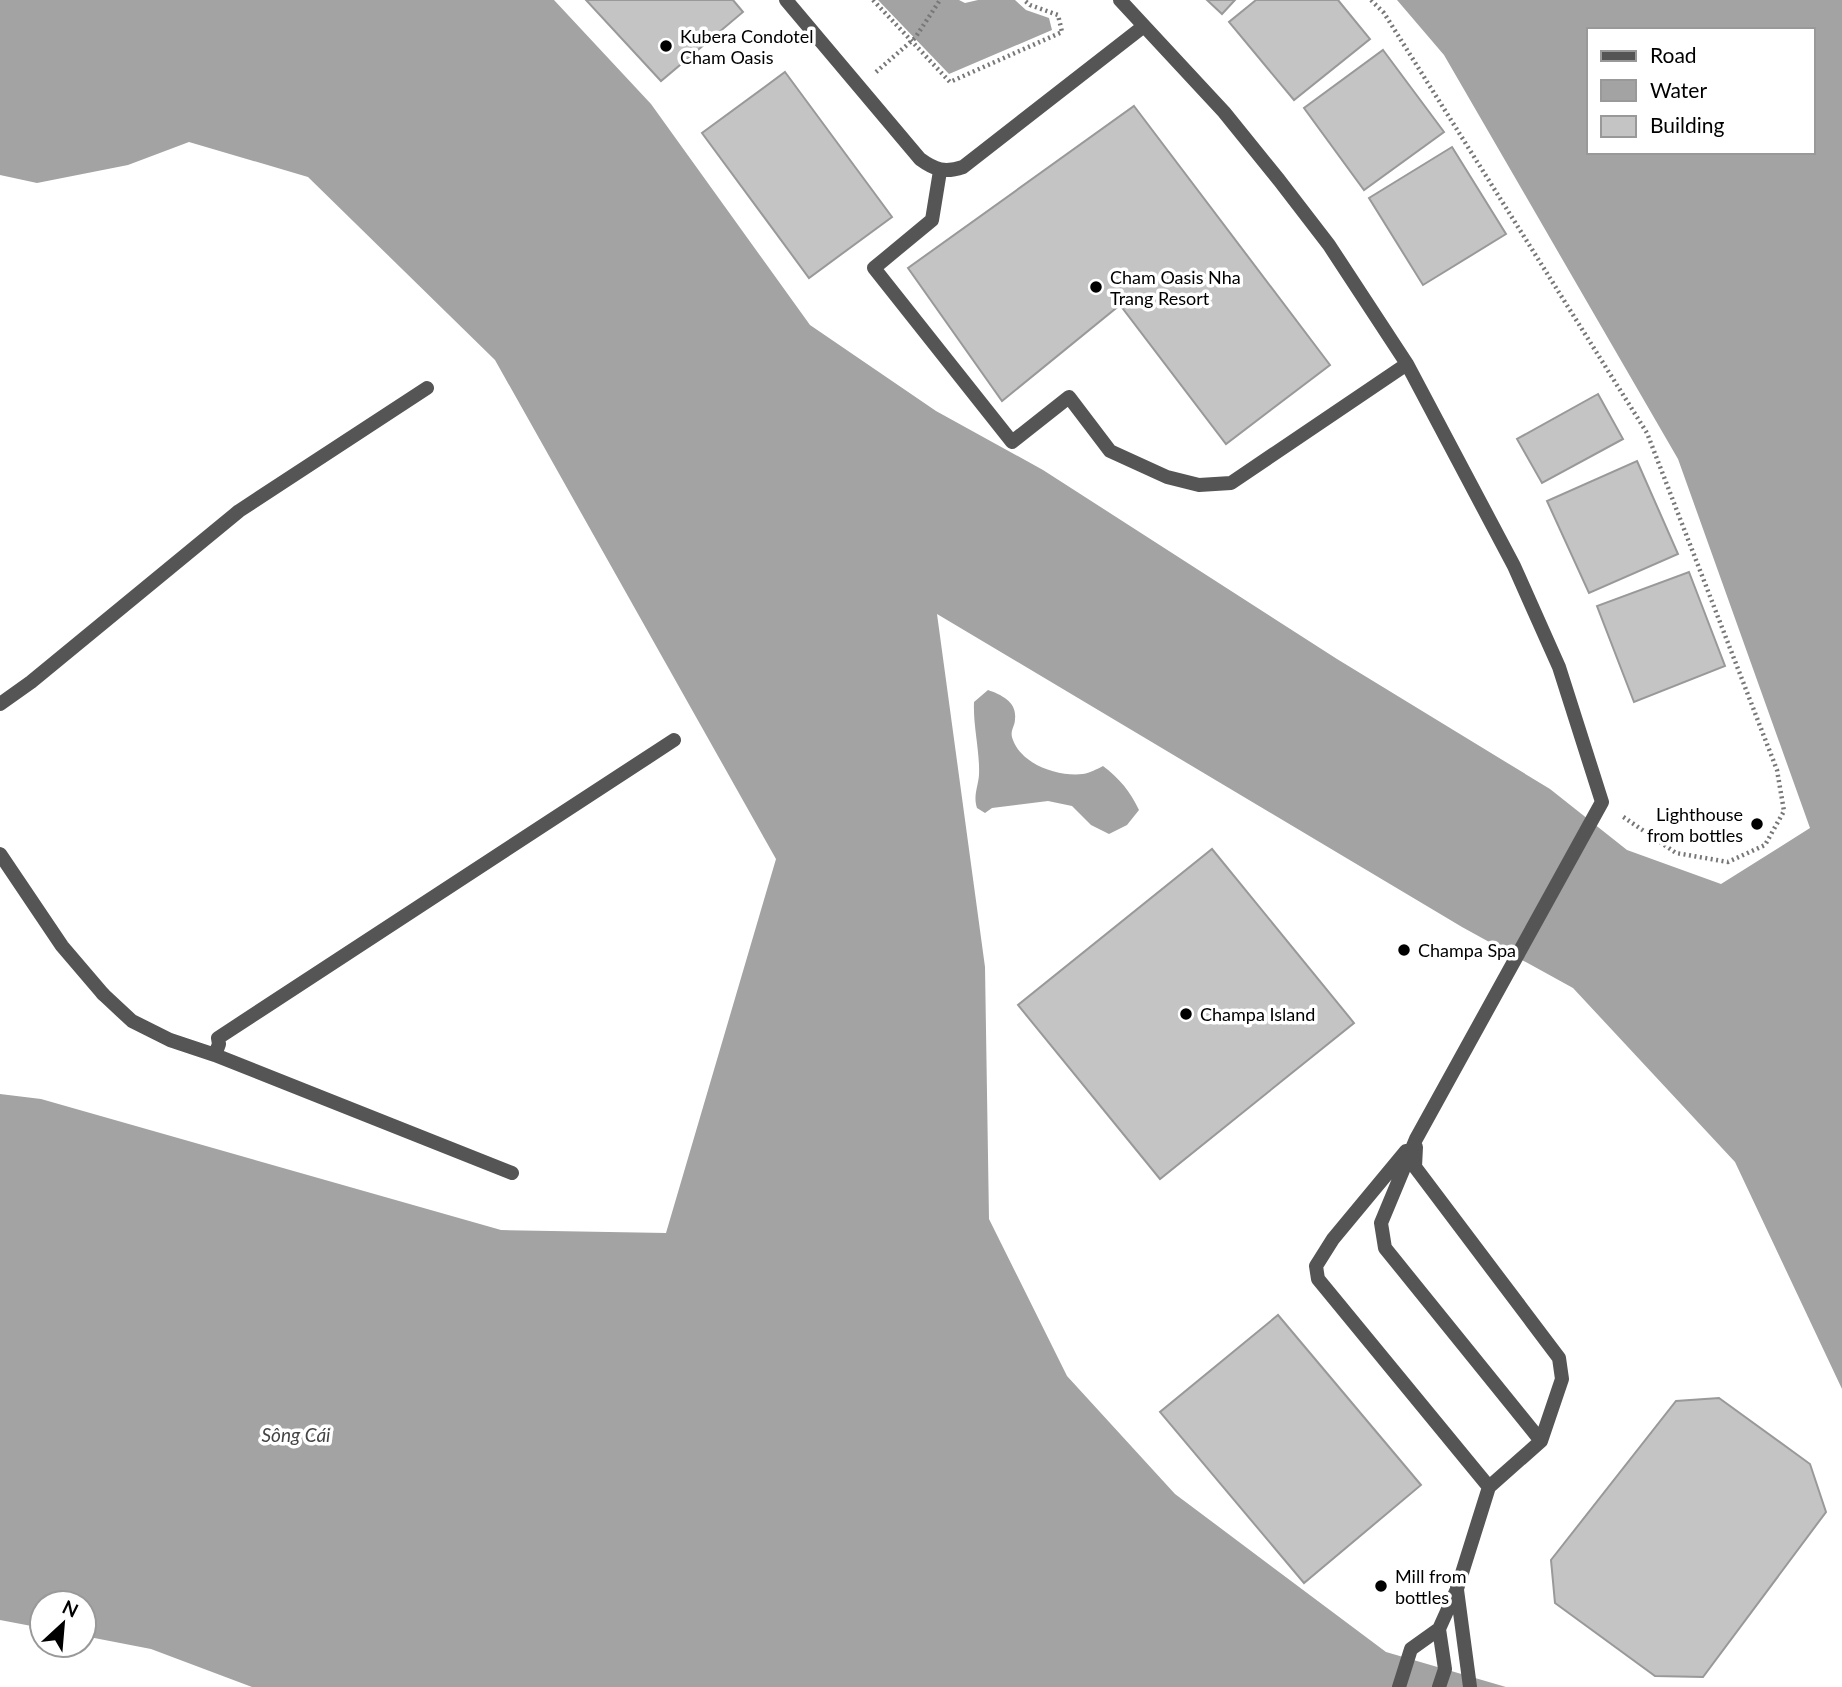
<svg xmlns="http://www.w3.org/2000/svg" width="1842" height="1687" viewBox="0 0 1842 1687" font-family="Lato,sans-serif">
	<rect width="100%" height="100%" fill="#fff"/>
	<!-- water -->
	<path fill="#a3a3a3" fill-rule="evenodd" d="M0,0H554L651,104L810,325L936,411L1043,470L1337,659L1550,789L1627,850L1721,884L1810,828L1678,459L1444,55L1397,0H1842V1389L1735,1162L1573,988L1462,927L937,614L985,967L989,1219L1067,1376L1175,1494L1386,1652L1506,1687H252L151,1649L84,1636V1603H42V1628L0,1620V1094L41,1099L501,1230L666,1233L776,859L495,360L308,177L189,142L128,165L37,183L0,175ZM1588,30H1812V152H1588Z
		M878,0H959L965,3L978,0H1015L1026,10L1049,18L1052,30L949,74Z
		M988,690C1002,695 1017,702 1015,719C1015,727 1009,731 1013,740C1022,765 1059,777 1083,774C1090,773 1097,769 1103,766C1120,779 1130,791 1139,810L1127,825L1109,834L1091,825L1072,806L1048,801L992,808L985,813L977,808C973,796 978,787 979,775C980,751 973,727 974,702Z"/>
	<!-- building -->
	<path fill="#c4c4c4" stroke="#999" stroke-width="2" d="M586,0H733L743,12L661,81Z
		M1207,0H1235L1222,14Z
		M1256,0H1338L1370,39L1294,100L1229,22Z
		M1383,50L1444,132L1364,190L1304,108Z
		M785,72L892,217L809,278L702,133Z
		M1134,106L1330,365L1226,444L1120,305L1002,401L908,268Z
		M1452,147L1506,234L1423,285L1369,198Z
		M1598,394L1623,439L1542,483L1517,439Z
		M1637,461L1678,554L1589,593L1547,501Z
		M1689,572L1725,666L1634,702L1597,606Z
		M1212,849L1354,1023L1160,1179L1018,1005Z
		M1278,1315L1421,1485L1304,1583L1160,1412Z
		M1719,1398L1810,1464L1826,1512L1703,1677L1655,1676L1555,1603L1551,1560L1676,1401Z"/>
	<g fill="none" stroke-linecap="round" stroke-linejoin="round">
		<!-- path -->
		<path stroke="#777" stroke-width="4.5" stroke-dasharray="2 3.5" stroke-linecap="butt" d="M873,0L950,82L1062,32L1058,15L1030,5L1024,0
			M1371,0L1384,13L1647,433L1777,770L1784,811L1765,845L1728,862L1676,853L1622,816
			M876,72L915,38L940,0"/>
		<!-- service -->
		<path stroke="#555" stroke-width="14" d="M786,0L920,159C935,170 945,173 963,167L1144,26
			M1120,0L1224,112L1279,180L1329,245L1407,364L1514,566L1559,667L1602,802L1416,1139L1381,1223L1385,1248L1541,1441
			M940,171L932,220L874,268L1012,442L1069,397L1110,451L1167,477L1199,485L1231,483L1407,364
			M0,704L31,682L239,511L427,388
			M103,994L132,1021L170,1040L215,1055L512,1173
			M215,1055L219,1044L218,1038L674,740
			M1416,1147L1415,1167L1559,1358L1562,1379L1541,1441L1489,1487L1457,1589
			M1406,1151L1333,1239L1316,1266L1318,1279L1489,1487"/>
		<!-- minor -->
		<path stroke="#555" stroke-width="14" d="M0,854L62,946L103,994
			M1457,1590L1470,1687
			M1439,1629L1445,1669L1439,1687
			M1399,1687L1411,1649L1439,1629L1457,1589"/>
	</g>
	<!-- markers -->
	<g fill="#000" stroke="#fff" stroke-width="2.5">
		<circle cx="666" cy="46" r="7"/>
		<circle cx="1096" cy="287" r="7"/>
		<circle cx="1757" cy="824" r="7"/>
		<circle cx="1404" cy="950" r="7"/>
		<circle cx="1186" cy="1014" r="7"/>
		<circle cx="1381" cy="1586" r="7"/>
	</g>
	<g text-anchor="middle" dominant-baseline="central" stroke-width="7" stroke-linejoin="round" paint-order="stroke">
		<!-- poi labels -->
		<g font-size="18" fill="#000" stroke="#fff" text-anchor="start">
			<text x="680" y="36">Kubera Condotel<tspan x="680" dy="21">Cham Oasis</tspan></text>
			<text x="1110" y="277">Cham Oasis Nha<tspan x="1110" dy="21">Trang Resort</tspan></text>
			<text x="1743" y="814" text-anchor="end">Lighthouse<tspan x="1743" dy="21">from bottles</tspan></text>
			<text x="1418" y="950">Champa Spa</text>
			<text x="1200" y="1014">Champa Island</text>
			<text x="1395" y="1576">Mill from<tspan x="1395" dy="21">bottles</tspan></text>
		</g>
		<!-- water labels -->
		<g font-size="19" font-style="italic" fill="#444" stroke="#fff">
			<text x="296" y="1434">Sông Cái</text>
		</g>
	</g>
	<!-- legend -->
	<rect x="1587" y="28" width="228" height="126" fill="#ffffff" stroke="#999999" stroke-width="2"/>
	<rect x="1601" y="51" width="35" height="10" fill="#555555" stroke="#999999" stroke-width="2"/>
	<text x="1650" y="63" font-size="21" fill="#000000">Road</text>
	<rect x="1601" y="80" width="35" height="21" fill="#a3a3a3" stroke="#999999" stroke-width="2"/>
	<text x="1650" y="98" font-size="21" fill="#000000">Water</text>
	<rect x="1601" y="116" width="35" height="21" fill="#c4c4c4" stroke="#999999" stroke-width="2"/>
	<text x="1650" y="133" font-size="21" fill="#000000">Building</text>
	<!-- north arrow -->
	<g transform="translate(63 1624) rotate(26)"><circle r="33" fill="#ffffff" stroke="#999999" stroke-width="2"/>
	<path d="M0-5L12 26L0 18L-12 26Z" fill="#000000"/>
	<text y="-10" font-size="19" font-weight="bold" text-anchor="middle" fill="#000000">N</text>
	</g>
</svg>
